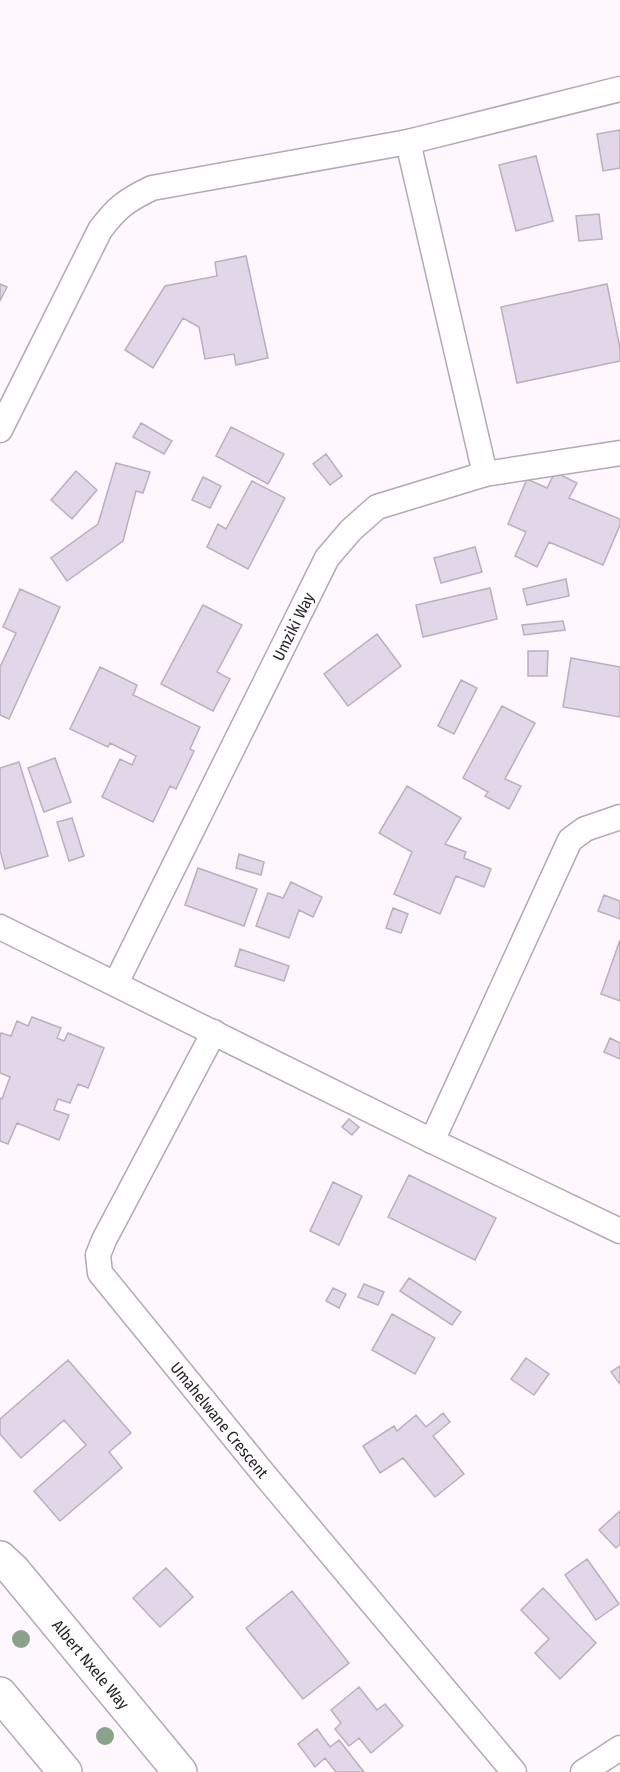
<svg xmlns="http://www.w3.org/2000/svg" width="620" height="1772" viewBox="0 0 620 1772" font-family="'Fira Sans Condensed',sans-serif">
	<rect width="100%" height="100%" fill="#fef7fd"/>
	<!-- building -->
	<path fill="#e1d7e9" stroke="#b9afc0" stroke-width="1.5" d="M620,130V168L603,171L597,134Z
		M536,156L553,221L516,231L499,165Z
		M599,214L602,239L579,241L576,216Z
		M246,256L268,358L236,365L234,354L205,359L199,327L183,318L153,368L125,350L165,286L217,276L215,262Z
		M0,284L7,287L0,301Z
		M607,284L620,348V361L517,383L501,307Z
		M141,423L172,441L164,454L133,437Z
		M231,427L284,454L268,484L216,456Z
		M326,454L342,476L330,485L313,464Z
		M116,463L150,472L143,493L136,491L123,541L67,581L51,558L98,524Z
		M76,471L97,490L72,519L51,500Z
		M555,472L577,483L569,498L620,519V525L603,565L549,542L537,567L515,556L526,532L508,524L527,479L547,488Z
		M203,477L221,486L210,508L192,500Z
		M252,481L285,498L248,569L207,547L218,524L226,529Z
		M475,547L482,572L441,583L434,558Z
		M566,579L569,596L527,605L523,589Z
		M490,588L497,619L423,637L416,605Z
		M20,589L60,607L9,719L0,715V667L16,633L3,627Z
		M203,605L242,625L217,672L230,679L213,711L161,684Z
		M563,621L565,630L524,635L522,625Z
		M377,634L401,666L348,706L324,674Z
		M528,651H548L547,676H528Z
		M571,658L620,667V717L563,707Z
		M100,667L137,685L133,695L200,727L190,749L194,751L176,789L170,786L153,822L102,797L120,759L132,765L136,756L110,743L108,747L70,729Z
		M461,680L477,688L454,734L438,726Z
		M502,706L535,723L505,779L521,786L509,809L485,796L488,792L463,778Z
		M55,758L71,802L44,812L28,768Z
		M19,762L48,856L5,869L0,851V768Z
		M407,786L461,818L445,844L466,852L464,858L491,869L484,887L456,876L440,914L394,894L412,852L379,833Z
		M72,818L84,856L69,861L57,822Z
		M239,854L264,862L261,875L236,868Z
		M198,868L257,889L244,926L185,905Z
		M291,882L322,897L313,917L299,910L289,938L256,926L268,893L283,898Z
		M604,895L620,901V919L598,911Z
		M393,908L408,914L401,933L386,928Z
		M620,940V1001L601,994Z
		M240,949L289,966L284,981L235,966Z
		M32,1017L61,1028L57,1038L64,1041L68,1033L104,1048L88,1088L78,1084L70,1103L58,1099L54,1110L69,1115L59,1140L17,1123L8,1144L0,1141V1098L2,1099L10,1077L0,1073V1036L1,1033L11,1036L17,1021L28,1026Z
		M610,1038L620,1043V1059L604,1052Z
		M349,1119L359,1127L352,1135L342,1127Z
		M409,1175L496,1218L475,1260L388,1217Z
		M333,1182L362,1196L339,1245L310,1231Z
		M409,1278L461,1312L452,1325L400,1291Z
		M364,1284L384,1292L378,1305L358,1297Z
		M333,1288L346,1294L339,1308L326,1301Z
		M392,1314L435,1338L415,1374L372,1350Z
		M526,1358L549,1374L534,1395L511,1379Z
		M68,1360L131,1433L109,1452L122,1468L60,1521L34,1491L86,1445L64,1420L21,1458L0,1434V1419Z
		M620,1366V1384L611,1372Z
		M443,1413L450,1422L433,1436L464,1474L435,1497L403,1458L380,1473L363,1446L394,1426L397,1431L416,1415L426,1427Z
		M620,1511V1544L616,1548L599,1530Z
		M587,1559L619,1604L596,1620L565,1575Z
		M166,1568L193,1597L160,1627L133,1598Z
		M543,1588L596,1643L560,1679L535,1653L549,1639L521,1610Z
		M292,1591L349,1663L303,1699L246,1628Z
		M359,1687L377,1710L385,1704L403,1726L371,1753L359,1738L349,1746L335,1729L341,1723L331,1710Z
		M317,1729L330,1747L339,1740L364,1772H336L325,1758L315,1767L298,1744Z"/>
	<g fill="none" stroke-linecap="round" stroke-linejoin="round">
		<!-- minor casing -->
		<g stroke="#b6a7b6" stroke-width="27">
			<g id="minor">
				<path d="M408,142L485,474"/>
				<path d="M0,430L100,230C117,207 127,200 152,188L408,142L620,89"/>
				<path d="M0,927L432,1141L620,1231"/>
				<path id="s1" d="M116,983L327,558L351,530L377,507L485,474L620,453"/>
				<path id="s2" d="M214,1032L104,1240L98,1255L100,1273L263,1473L514,1772"/>
				<path d="M432,1141L570,840L585,829L620,817"/>
				<path d="M583,1772L620,1748"/>
			</g>
		</g>
		<!-- secondary casing -->
		<g stroke="#b6a7b6" stroke-width="36">
			<g id="secondary">
				<path id="s3" d="M0,1558L13,1570L180,1772"/>
				<path d="M0,1694L65,1772"/>
			</g>
		</g>
		<!-- minor -->
		<use href="#minor" stroke="#fff" stroke-width="24"/>
		<!-- secondary -->
		<use href="#secondary" stroke="#fff" stroke-width="33"/>
	</g>
	<!-- trees -->
	<g fill="#8aa18a">
		<circle cx="21" cy="1639" r="9"/>
		<circle cx="105" cy="1736" r="9"/>
	</g>
	<g text-anchor="middle" dominant-baseline="central" stroke-width="4.5" stroke-linejoin="round" paint-order="stroke">
		<!-- street labels -->
		<g font-size="16" fill="#272227" stroke="#fff">
			<text stroke="none"><textPath href="#s1" startOffset="398">Umziki Way</textPath></text>
			<text stroke="none"><textPath href="#s2" startOffset="459">Umahelwane Crescent</textPath></text>
			<text stroke="none"><textPath href="#s3" startOffset="140">Albert Nxele Way</textPath></text>
		</g>
	</g>
</svg>
